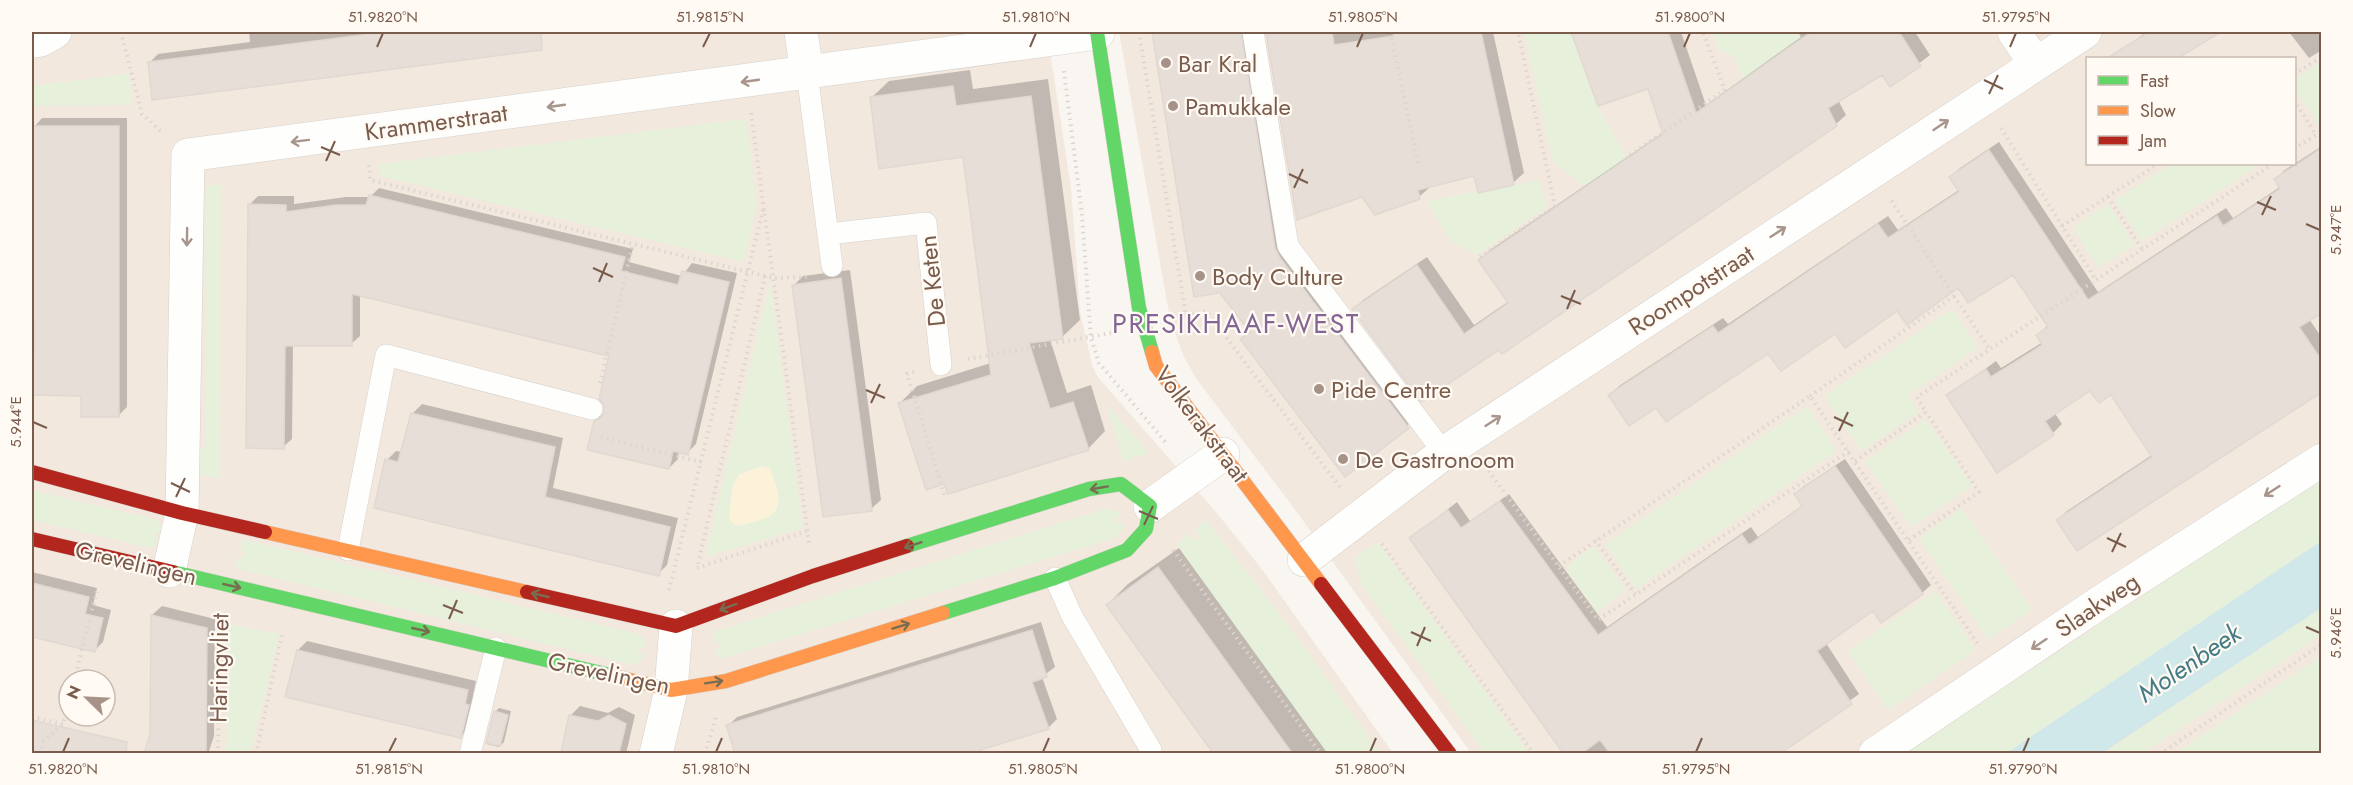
<svg xmlns="http://www.w3.org/2000/svg" width="2353" height="785" viewBox="0 0 2353 785" font-family="Jost,sans-serif">
	<rect width="100%" height="100%" fill="#f9f5f0"/>
	<!-- residential -->
	<path fill="#f2e8de" fill-rule="evenodd" d="M32,32H1047L1071,188L1080,311L1092,365L1097,376L1216,512L1261,568L1393,753H32ZM69,680H105V716H69Z
		M1119,32H2321V753H1471L1296,511L1195,377L1184,357L1170,319ZM2088,58H2294V164H2088Z"/>
	<!-- green -->
	<path fill="#e7f0db" d="M1524,32H1571L1598,106L1627,159L1586,187L1553,162Z
		M1712,32H1796L1803,42L1744,79L1733,56L1719,50Z
		M2321,62L2322,126L2320,127L2295,88L2294,80Z
		M129,74L133,105L32,106V86Z
		M746,119L757,201L744,262L379,176L378,164Z
		M2171,164H2261L2142,241L2115,200Z
		M1540,180L1546,208L1477,255L1451,241L1426,201Z
		M221,184L220,478L196,474V453L206,445L205,187Z
		M2108,204L2134,245L2098,268L2073,227Z
		M770,281L803,528L705,557Z
		M1952,309L1978,348L1908,395L1919,412L1861,451L1824,396Z
		M1106,404L1149,453L1123,461Z
		M1807,406L1837,451L1636,589L1605,544Z
		M1926,419L1972,486L1911,527L1865,461Z
		M2321,478V541L2007,753L1904,754Z
		M32,490L157,520L162,527L161,534L156,533L155,536L159,538L157,545L151,548L32,520Z
		M1108,508L1119,512L1121,517L1115,519L1116,523L1122,521C1124,528 1123,532 1118,537L723,658H718L714,650L720,647L719,641L712,643L713,632Z
		M1962,508L2032,610L1988,640L1919,538Z
		M1206,520L1289,626L1380,753H1327L1176,544L1189,534L1196,542L1200,537L1195,529Z
		M242,539L639,634L646,642L645,649L639,647L637,652L644,654L640,662L632,665L235,568L238,557L244,558L245,552L240,551Z
		M1378,542L1529,753H1485L1362,585L1354,558Z
		M1594,546L1626,590L1597,612L1565,568Z
		M1936,591L1976,650L1888,710L1848,651Z
		M2321,608V635L2143,753L2102,754Z
		M229,624L279,634L251,753H226Z
		M2321,657V753H2175Z"/>
	<!-- sand -->
	<path fill="#fbf2d9" d="M761,466L770,468C787,511 780,517 737,526L729,520L732,489L738,475Z"/>
	<!-- water -->
	<path fill="#d0e8ea" d="M2321,541V608L2102,753H2007Z"/>
	<!-- shadow -->
	<path fill="#0003" d="M249,32H515L516,44L149,63L158,54L250,42Z
		M1154,32H1253L1286,237L1419,416L1345,475L1242,339L1250,331L1221,292L1196,296Z
		M1267,32H1493L1524,173L1513,183L1475,174L1430,187L1419,197L1363,196L1298,218Z
		M1573,32H1681L1706,105L1801,37L1798,32H1915L1930,55L1891,85L1882,73L1838,100L1846,115L1836,124L1502,352L1500,348L1354,309L1363,300L1427,257L1474,325L1509,301L1480,260L1490,250L1664,132L1649,87L1599,104Z
		M2146,32H2218L2176,58H2123L2119,53Z
		M2289,32H2322V50L2309,58Z
		M970,70L973,89L1048,79L1080,320L1062,337L1050,339L1067,393L1091,385L1105,431L1088,449L900,403L917,386L991,363L964,156L871,98L889,81Z
		M42,118H127V407L118,416L83,394H33L34,127Z
		M1999,142L2098,292L2226,208L2233,218L2280,187L2275,179L2285,170L2322,146V311L2309,319L2322,338V390L2058,520L2067,511L2152,455L2112,393L2091,389L2054,412L2062,424L2053,433L1997,471L1948,396L1996,361L2001,368L2043,342L2038,335L2048,325L2014,273L1959,286L1835,332L1769,352L1656,406L1610,395L1619,386L1723,318L1728,324L1888,216L1898,230L1959,190L1951,177L1960,168Z
		M379,188L633,249L629,262L682,276L692,263L737,273L696,444L687,453L679,451L678,459L669,468L595,422L604,413L611,354L360,294V336L351,344L293,345L292,439L283,447L249,205L258,196H294V204L346,197H370Z
		M850,270L881,500L871,509L794,285L803,276Z
		M422,404L563,438L553,488L678,518L667,565L658,574L387,460L396,451L402,452L413,413Z
		M1845,459L1931,585L1922,593L1873,609L1826,643L1859,694L1777,754H1565L1411,538L1457,502L1470,521L1509,494L1607,627L1751,527L1758,537L1803,505L1795,494L1804,486Z
		M1179,548L1328,754H1215L1107,605L1128,584Z
		M32,572L97,588L93,605L111,610L103,642L94,651L32,635Z
		M162,606L215,619L214,736L208,754H145L152,735V615Z
		M1041,622L1055,667L1042,677L1057,719L1048,728L966,754H736L728,726L737,717Z
		M307,641L476,681L473,695L477,696L469,728L460,737L298,650Z
		M580,706L608,713L619,707L635,715L626,754H562L571,715Z
		M499,708L511,711L504,742L499,747L487,744L495,712Z"/>
	<!-- building -->
	<path fill="#e6ded7" stroke="#e2d8d2" stroke-width="1.5" d="M386,32H541L542,50L152,100L148,62Z
		M1152,32H1241L1275,248L1280,258L1409,428L1345,477L1240,339L1250,332L1220,293L1194,297Z
		M1266,32H1332L1334,45L1394,36L1393,32H1481L1514,185L1478,193L1474,176L1418,190L1420,199L1375,215L1362,197L1297,220Z
		M1571,32H1668L1696,113L1811,32H1899L1921,66L1890,87L1882,75L1828,108L1837,126L1502,354L1499,350L1421,402L1352,309L1417,265L1464,334L1508,303L1478,260L1663,134L1648,89L1598,106Z
		M2149,32H2221L2178,58H2107Z
		M953,86L956,106L1031,96L1063,339L1029,343L1050,409L1073,402L1089,450L948,494L944,484L926,490L898,403L991,375L963,157L879,169L870,97Z
		M32,126H119V417H81V396L32,395L34,332L32,299Z
		M2322,148V313L2299,327L2322,361V392L2077,551L2056,520L2152,457L2111,395L2099,403L2090,391L2045,421L2054,435L1997,473L1946,395L1986,369L1991,377L2042,345L2036,335L2048,327L2013,275L1968,303L1958,288L1907,325L1897,311L1845,348L1835,334L1781,371L1768,354L1666,422L1656,408L1629,426L1608,395L1713,326L1718,333L1878,224L1888,238L1959,192L1949,177L1989,150L2088,300L2217,216L2223,226L2280,189L2274,179Z
		M369,195L625,257L621,271L678,285L682,271L729,282L688,455L673,451L669,469L587,450L594,421L601,418L604,412V405L599,399L609,356L352,294V346H285L284,449L246,448L248,204L286,205V212L336,205H366Z
		M841,278L872,511L823,517L792,285Z
		M411,413L555,447L545,497L670,527L659,576L374,508L385,459L398,462Z
		M1835,466L1923,594L1881,623L1873,611L1817,651L1852,704L1781,753H1610L1600,740L1582,753H1563L1409,538L1448,510L1461,528L1500,501L1598,635L1742,535L1749,545L1802,506L1794,494Z
		M1158,567L1292,753H1213L1106,605Z
		M32,583L89,597L85,614L103,618L95,652L32,637Z
		M151,615L207,628L206,753H144L150,735Z
		M1032,630L1047,677L1032,682L1049,729L971,753H735L726,725Z
		M297,650L468,690L465,704L469,705L461,738L285,697Z
		M494,711L508,715L500,746L486,743Z
		M569,715L598,721L609,715L626,724L619,753H561Z
		M32,720L127,742L126,753H32Z"/>
	<g fill="none" stroke-linecap="round" stroke-linejoin="round">
		<!-- lane casing -->
		<g stroke="#d7d1cb" stroke-width="22">
			<path id="lane" d="M1253,32L1288,246L1444,453
				M807,73L832,266
				M828,234L926,223L941,365
				M348,550L386,355L592,409
				M1055,578L1072,616L1151,750
				M470,754L496,648"/>
		</g>
		<!-- street casing -->
		<g stroke="#d7d1cb" stroke-width="34">
			<path id="street" d="M801,32L807,73
				M2014,32L2035,63
				M32,41L41,40L55,32
				M1150,506L1223,454
				M1304,560L1444,453L2085,32
				M169,571L182,513L188,155L1098,33
				M656,754L671,690L676,626
				M1875,754L2099,603L2322,460"/>
		</g>
		<!-- fast casing -->
		<g stroke="#d9d2cb" stroke-width="15">
			<path id="fast" d="M1097,32L1139,308L1152,352
				M907,546L1089,489L1121,484L1150,506L1146,529L1127,550L1055,578L943,613
				M173,572L614,676"/>
		</g>
		<!-- slow casing -->
		<g stroke="#d9d2cb" stroke-width="15">
			<path id="slow" d="M1152,352L1156,366L1321,584
				M265,532L527,592
				M614,676L671,690L726,681L943,613"/>
		</g>
		<!-- jam casing -->
		<g stroke="#d9d2cb" stroke-width="15">
			<path id="jam" d="M32,472L182,513L265,532
				M32,539L173,572
				M1321,584L1450,754
				M527,592L676,626L813,576L907,546"/>
		</g>
		<!-- path -->
		<path stroke="#dcd5d0" stroke-width="4" stroke-dasharray="1.5 4.5" stroke-linecap="butt" d="M121,32L142,114L163,133
			M1139,32L1186,315L1177,317
			M1390,32L1419,167
			M1064,71L1082,215L1091,338L1099,363L1167,444
			M2294,74L2322,57
			M2294,100L2316,135
			M751,113L809,543
			M2001,128L2096,280
			M2294,149L2322,131
			M1630,155L1725,90L1703,32
			M369,165L370,180L773,278L807,277
			M2108,197L2142,249
			M2062,226L2158,164
			M1480,257L1555,206L1518,32
			M765,276L697,568L807,531
			M1954,296L1990,350
			M1186,315L1206,311L1340,487
			M968,359L1111,333
			M914,372L907,374L945,497
			M600,383L633,244
			M1810,396L1954,296L1891,200
			M601,437L701,462
			M1855,461L1926,412L1917,397L2273,164
			M1485,466L1598,620L1849,451
			M1595,540L1636,595
			M1909,540L1979,492L1926,412
			M1382,544L1534,754
			M1173,550L1321,754
			M1559,566L1810,396L1978,644
			M669,590L763,210
			M74,680L97,591
			M32,717L63,724
			M41,754L44,741L63,724L69,702
			M218,754L220,620
			M256,754L282,634
			M705,754L716,717
			M2160,754L2322,644"/>
		<!-- lane -->
		<use href="#lane" stroke="#fefefd" stroke-width="21"/>
		<!-- street -->
		<use href="#street" stroke="#fefefd" stroke-width="33"/>
		<!-- fast -->
		<use href="#fast" stroke="#63d668" stroke-width="14"/>
		<!-- slow -->
		<use href="#slow" stroke="#ff974d" stroke-width="14"/>
		<!-- jam -->
		<use href="#jam" stroke="#b3261e" stroke-width="14"/>
	</g>
	<!-- one-way arrows -->
	<defs><path id="oneway-shaft" d="M-6 0H5M1.5-3L5.5 0L1.5 3" fill="none" stroke-width="1.6" stroke-linecap="round" stroke-linejoin="round" transform="scale(1.5)"/></defs>
	<g stroke="#a8958b">
		<use href="#oneway-shaft" transform="translate(750 81) rotate(172)"/>
		<use href="#oneway-shaft" transform="translate(556 106) rotate(172)"/>
		<use href="#oneway-shaft" transform="translate(1941 125) rotate(-34)"/>
		<use href="#oneway-shaft" transform="translate(300 141) rotate(173)"/>
		<use href="#oneway-shaft" transform="translate(1778 232) rotate(-33)"/>
		<use href="#oneway-shaft" transform="translate(187 237) rotate(91)"/>
		<use href="#oneway-shaft" transform="translate(1493 421) rotate(-33)"/>
		<use href="#oneway-shaft" transform="translate(2272 491) rotate(147)"/>
		<use href="#oneway-shaft" transform="translate(2039 644) rotate(146)"/>
	</g>
	<g stroke="#776e51">
		<use href="#oneway-shaft" transform="translate(1099 488) rotate(170)"/>
		<use href="#oneway-shaft" transform="translate(913 545) rotate(162)"/>
		<use href="#oneway-shaft" transform="translate(232 586) rotate(13)"/>
		<use href="#oneway-shaft" transform="translate(540 595) rotate(-167)"/>
		<use href="#oneway-shaft" transform="translate(728 607) rotate(160)"/>
		<use href="#oneway-shaft" transform="translate(901 626) rotate(-17)"/>
		<use href="#oneway-shaft" transform="translate(421 630) rotate(13)"/>
		<use href="#oneway-shaft" transform="translate(714 682) rotate(-9)"/>
	</g>
	<!-- ticks -->
	<path fill="none" stroke="#7a5c4d" stroke-width="2" d="M377,47L383,33M703,47L710,33M1030,47L1036,33M1357,47L1363,33M1684,47L1690,33M2010,47L2016,33M1984,80L2003,89M1989,94L1998,75M321,147L340,155M326,161L335,141M1289,174L1308,183M1294,188L1303,169M2257,202L2276,210M2262,215L2271,196M2306,224L2320,230M593,268L613,277M599,282L607,263M1561,296L1581,304M1567,309L1575,290M866,390L885,398M871,403L880,384M1834,417L1853,426M33,422L47,428M1839,431L1848,412M171,483L190,492M176,497L185,478M1139,511L1158,519M1144,525L1153,506M2107,538L2126,547M2112,552L2121,533M443,605L463,613M449,619L457,600M2306,627L2320,633M1411,632L1431,641M1417,646L1425,627M63,752L69,738M389,752L396,738M716,752L722,738M1043,752L1049,738M1370,752L1376,738M1696,752L1702,738M2023,752L2029,738"/>
	<!-- markers -->
	<g fill="#a69286" stroke="#fffaf3" stroke-width="2">
		<circle cx="1166" cy="63" r="6"/>
		<circle cx="1173" cy="106" r="6"/>
		<circle cx="1200" cy="276" r="6"/>
		<circle cx="1319" cy="389" r="6"/>
		<circle cx="1343" cy="459" r="6"/>
	</g>
	<g text-anchor="middle" dominant-baseline="central" stroke-width="4.5" stroke-linejoin="round" paint-order="stroke">
		<!-- poi labels -->
		<g font-size="24" fill="#7a5c4d" stroke="#fffaf3" text-anchor="start">
			<text x="1178" y="63">Bar Kral</text>
			<text x="1185" y="106">Pamukkale</text>
			<text x="1212" y="276">Body Culture</text>
			<text x="1331" y="389">Pide Centre</text>
			<text x="1355" y="459">De Gastronoom</text>
		</g>
		<!-- street labels -->
		<g font-size="24" fill="#7a5c4d" stroke="#fffaf3">
			<text transform="translate(436 122) rotate(-8)">Krammerstraat</text>
			<text transform="translate(932 281) rotate(-96)">De Keten</text>
			<text transform="translate(1691 290) rotate(-33)">Roompotstraat</text>
			<text transform="translate(1202 424) rotate(53)">Volkerakstraat</text>
			<text transform="translate(136 563) rotate(13)">Grevelingen</text>
			<text transform="translate(2097 605) rotate(-34)">Slaakweg</text>
			<text transform="translate(219 668) rotate(-89)">Haringvliet</text>
			<text transform="translate(609 673) rotate(12)">Grevelingen</text>
		</g>
		<!-- water labels -->
		<g font-size="26" font-style="italic" fill="#437c86" stroke="#fffaf3">
			<text transform="translate(2189 663) rotate(-34)">Molenbeek</text>
		</g>
		<!-- quarter labels -->
		<g font-size="27" letter-spacing="1.5" fill="#846695" stroke="#fffaf3">
			<text x="1236" y="323">PRESIKHAAF-WEST</text>
		</g>
	</g>
	<!-- border -->
	<rect width="2353" height="785" fill="none" stroke="#fffaf3" stroke-width="66"/>
	<!-- legend -->
	<rect x="2086" y="57" width="210" height="108" fill="#fffaf3" stroke="#cabbb1" stroke-width="1.5"/>
	<rect x="2098" y="76" width="30" height="9" fill="#63d668" stroke="#cabbb1" stroke-width="1.5"/>
	<text x="2140" y="87" font-size="18" fill="#7a5c4d">Fast</text>
	<rect x="2098" y="106" width="30" height="9" fill="#ff974d" stroke="#cabbb1" stroke-width="1.5"/>
	<text x="2140" y="117" font-size="18" fill="#7a5c4d">Slow</text>
	<rect x="2098" y="136" width="30" height="9" fill="#b3261e" stroke="#cabbb1" stroke-width="1.5"/>
	<text x="2140" y="147" font-size="18" fill="#7a5c4d">Jam</text>
	<!-- north arrow -->
	<g transform="translate(87 698) rotate(294)"><circle r="28" fill="#fffaf3" stroke="#cabbb1" stroke-width="1.5"/>
	<path d="M0-4.5L10 22L0 15L-10 22Z" fill="#a69286"/>
	<text y="-9" font-size="16" font-weight="bold" text-anchor="middle" fill="#7a5c4d">N</text>
	</g>
	<rect x="33" y="33" width="2287" height="719" fill="none" stroke="#7a5c4d" stroke-width="2"/>
	<g font-size="15" text-anchor="middle" fill="#7a5c4d">
		<text x="383" y="22">51.9820°N</text>
		<text x="710" y="22">51.9815°N</text>
		<text x="1036" y="22">51.9810°N</text>
		<text x="1363" y="22">51.9805°N</text>
		<text x="1690" y="22">51.9800°N</text>
		<text x="2016" y="22">51.9795°N</text>
		<text transform="translate(2336 230) rotate(-90)" y="5">5.947°E</text>
		<text transform="translate(16 422) rotate(-90)" y="5">5.944°E</text>
		<text transform="translate(2336 633) rotate(-90)" y="5">5.946°E</text>
		<text x="63" y="774">51.9820°N</text>
		<text x="389" y="774">51.9815°N</text>
		<text x="716" y="774">51.9810°N</text>
		<text x="1043" y="774">51.9805°N</text>
		<text x="1370" y="774">51.9800°N</text>
		<text x="1696" y="774">51.9795°N</text>
		<text x="2023" y="774">51.9790°N</text>
	</g>
</svg>
